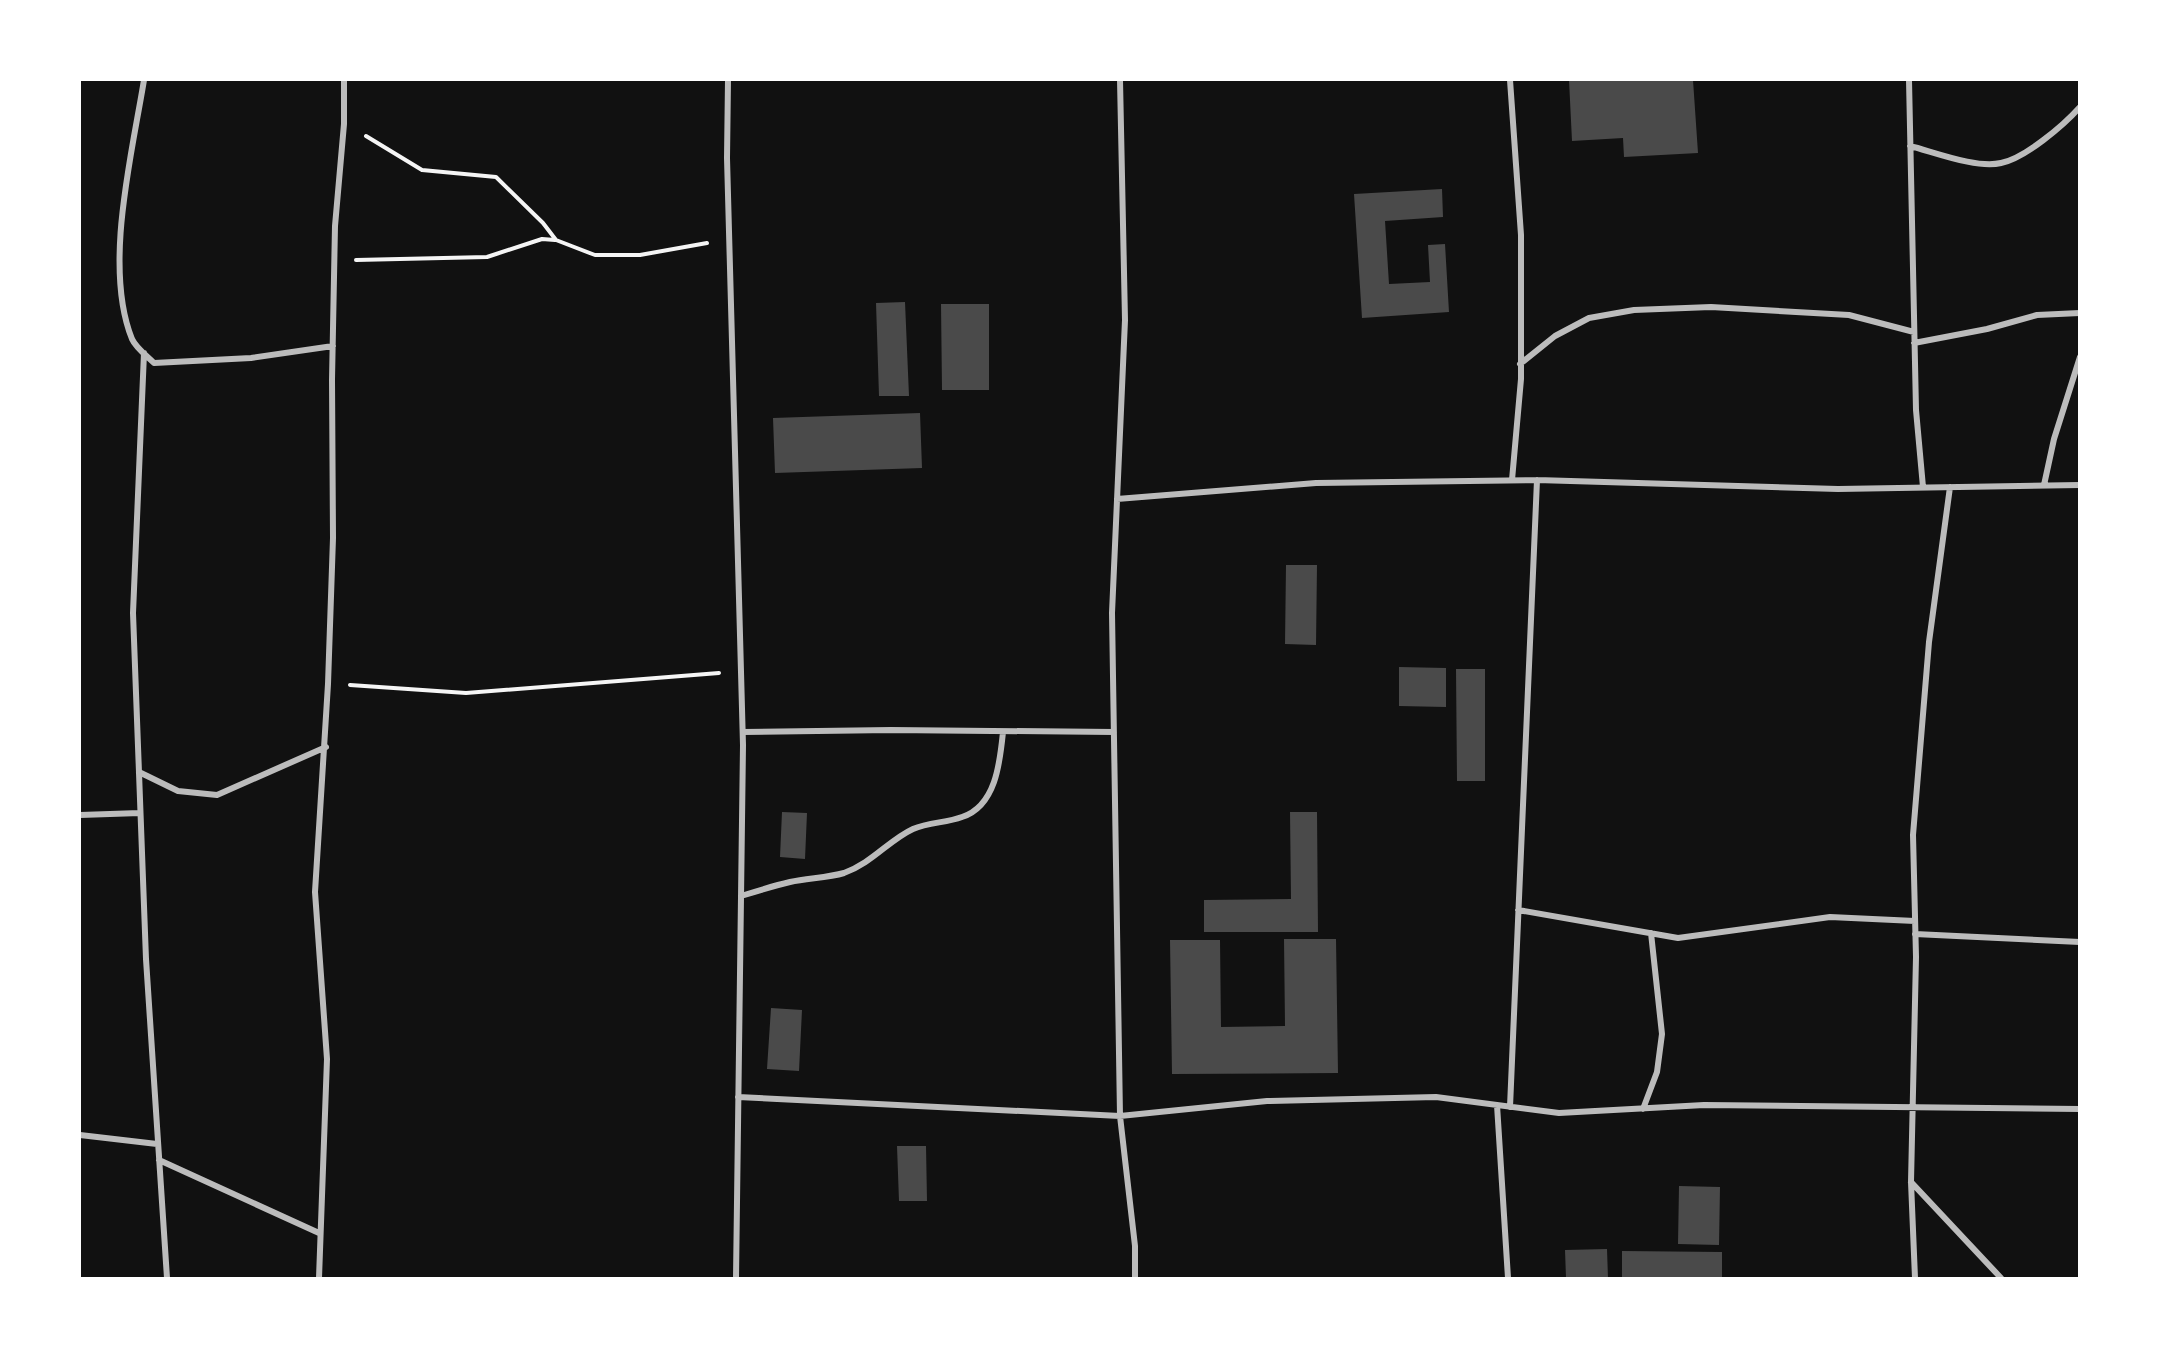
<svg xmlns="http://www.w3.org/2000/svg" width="2159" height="1358" viewBox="0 0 2159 1358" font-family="Arial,sans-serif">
	<rect width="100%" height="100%" fill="#111"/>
	<!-- building -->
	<path fill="#4a4a4a" d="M1569,80H1693L1698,153L1624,157L1623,138L1572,141Z
		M1442,189L1443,217L1385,221L1389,284L1430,282L1428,245L1445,244L1449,312L1362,318L1354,194Z
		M905,302L909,396H879L876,303Z
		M941,304H989V390H942Z
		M920,413L922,468L775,473L773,418Z
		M1286,565H1317L1316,645L1285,644Z
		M1399,667L1446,668V707L1399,706Z
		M1456,669H1485V781H1457Z
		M782,812L807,813L805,859L780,857Z
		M1290,812H1317L1318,932H1204V900L1291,899Z
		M1284,939H1336L1338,1073L1172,1074L1170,940H1220L1221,1027L1285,1026Z
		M771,1008L802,1010L799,1071L767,1069Z
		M897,1146H926L927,1201H899Z
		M1679,1186L1720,1187L1719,1245L1678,1244Z
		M1607,1249L1608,1278H1566L1565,1250Z
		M1622,1251L1722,1252V1278H1622Z"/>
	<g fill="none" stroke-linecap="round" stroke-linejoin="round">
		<!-- path -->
		<path stroke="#f5f5f5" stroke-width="4" d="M366,136L422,170L496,177L543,223L556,240L595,255H640L707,243
			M356,260L487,257L542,239L555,240
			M350,685L466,693L719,673"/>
		<!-- minor -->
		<path stroke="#bcbcbc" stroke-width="6" d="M144,80C132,154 103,267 132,339C136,348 147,356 154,363L251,358L333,346
			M728,80L727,158L743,745L736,1278
			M1120,80L1125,320L1112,613L1120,1116L1135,1246V1278
			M1510,80L1521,235V379L1512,480
			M1909,80L1916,410L1923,487
			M1910,146C1934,152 1977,169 2001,163C2025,158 2063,126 2080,107
			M1914,343L1987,329L2037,315L2080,313
			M144,353L133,613L146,959L167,1278
			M1520,364L1555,336L1589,318L1634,310L1711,307L1849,315L1914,332
			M2044,485L2054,439L2080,357
			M1117,499L1316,483L1537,480L1838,489L2080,485
			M743,732L891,730L1114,732
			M139,772L178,791L217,795L326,747
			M80,815L140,813
			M741,896C757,891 773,886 790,882C807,878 827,878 844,873C872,863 889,840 913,829C929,822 946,823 962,817C996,806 1000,762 1003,732
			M1518,910L1678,938L1830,917L1915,921
			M1915,934L2080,942
			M738,1097L1120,1116L1267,1101L1436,1097L1559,1113L1704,1105L2080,1109
			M1497,1105L1508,1278
			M1510,1107L1537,480
			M1643,1109L1657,1072L1662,1034L1651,933
			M80,1135L157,1144
			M159,1160L319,1233
			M1911,1182L2001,1278
			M319,1278L327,1059L315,892L328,684L333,538L332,380L335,226L344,124V80
			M1915,1278L1911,1182L1916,957L1913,835L1929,642L1950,487"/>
	</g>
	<!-- border -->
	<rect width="2159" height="1358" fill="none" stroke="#ffffff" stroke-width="162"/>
</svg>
